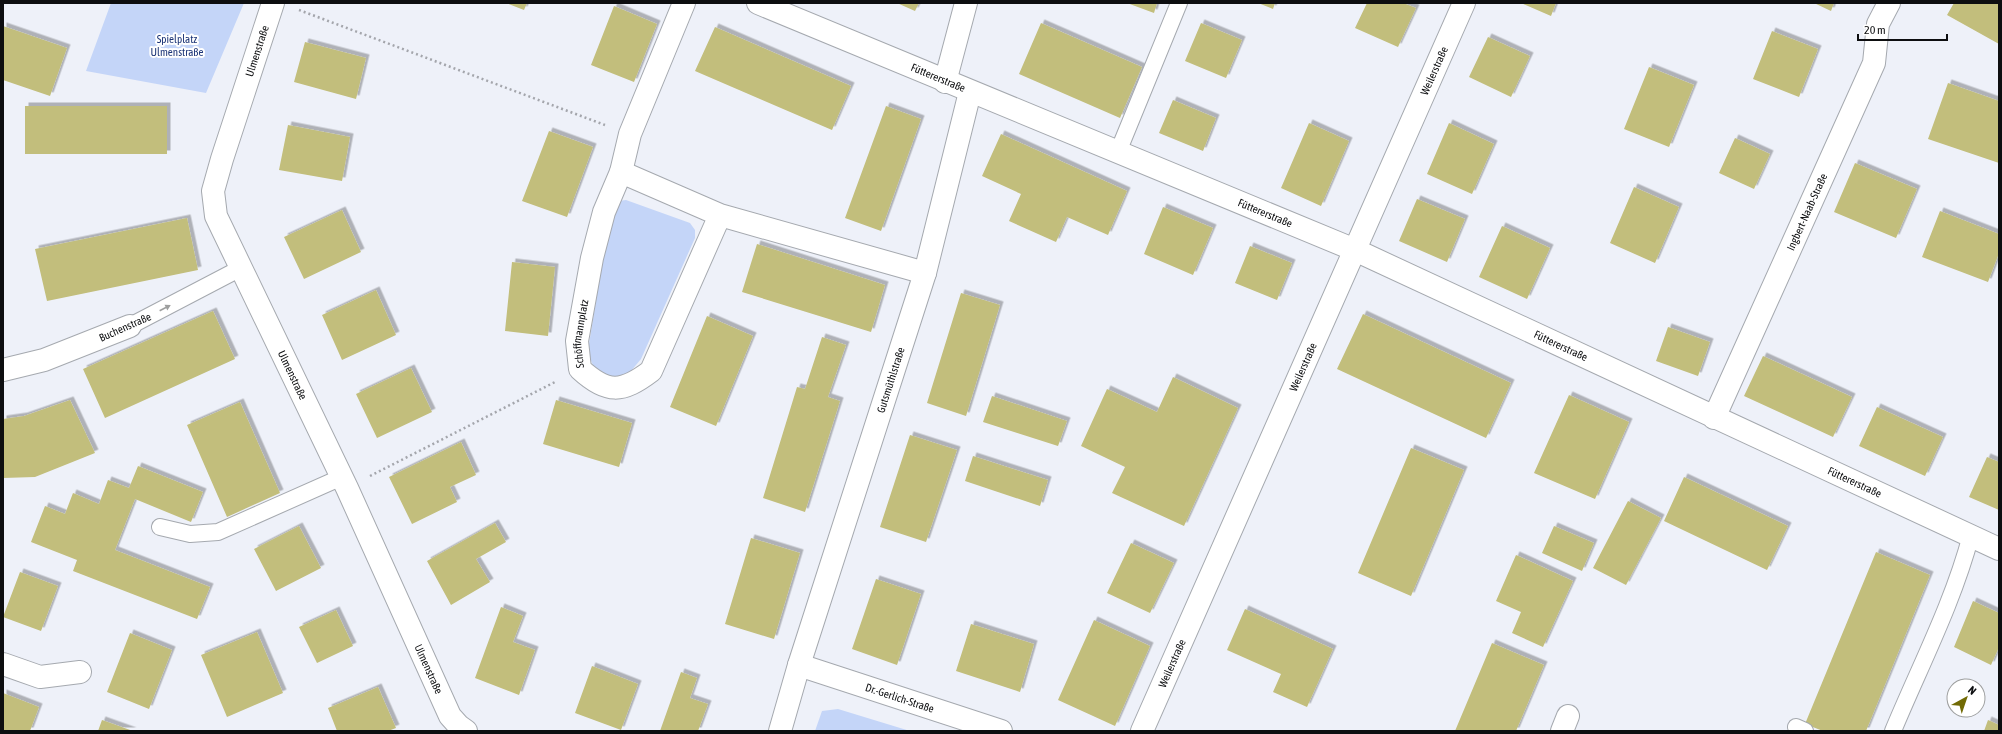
<svg xmlns="http://www.w3.org/2000/svg" width="2002" height="734" viewBox="0 0 2002 734" font-family="'Asap Condensed',sans-serif">
	<defs>
		<filter id="shadow"><feDropShadow dx="3.5" dy="-3.5" stdDeviation="0" flood-color="#0004"/></filter>
	</defs>
	<rect width="100%" height="100%" fill="#eef1f9"/>
	<!-- green -->
	<path fill="#c4d5f8" d="M111,3H244L206,93L86,71Z
		M626,200L690,223L695,230V238L641,359L626,377C600,380 589,370 589,344L611,207L618,201Z
		M838,709L910,731H815L822,711Z"/>
	<!-- building -->
	<path fill="#c2be7b" filter="url(#shadow)" d="M506,3H527L524,10Z
		M897,3H919L915,11Z
		M1127,3H1157L1154,13Z
		M1258,3H1275L1273,9Z
		M1367,3H1403L1416,8L1398,47L1355,28Z
		M1521,3H1556L1551,16Z
		M1814,3H1834L1831,11Z
		M1954,3H1999V44L1947,15Z
		M614,6L657,24L634,82L591,65Z
		M1041,23L1142,67L1120,118L1019,74Z
		M1201,23L1242,40L1226,78L1185,61Z
		M3,26L67,48L50,96L3,80Z
		M715,27L851,86L832,130L695,71Z
		M1772,31L1818,49L1799,97L1753,79Z
		M1488,37L1530,56L1511,97L1469,77Z
		M305,42L366,58L356,99L294,82Z
		M1649,67L1694,85L1669,147L1624,129Z
		M1948,83L1999,101V163L1928,139Z
		M1173,100L1216,118L1203,151L1159,133Z
		M25,106H167V154H25Z
		M886,106L921,119L881,231L845,218Z
		M1309,123L1349,141L1321,206L1281,188Z
		M1449,123L1494,144L1472,194L1427,174Z
		M288,125L350,137L342,181L279,170Z
		M549,131L593,147L567,217L522,201Z
		M1001,134L1127,191L1108,235L1067,217L1056,242L1009,221L1021,194L982,176Z
		M1735,138L1770,154L1754,189L1719,173Z
		M1855,163L1917,189L1896,238L1834,212Z
		M1634,187L1679,207L1655,263L1610,243Z
		M1417,199L1465,219L1447,262L1399,241Z
		M1163,207L1213,228L1193,275L1144,254Z
		M342,210L361,252L304,279L284,237Z
		M1940,211L1999,234V253L1988,282L1922,257Z
		M187,218L198,270L47,301L35,249Z
		M1502,226L1550,248L1527,299L1479,277Z
		M757,244L885,285L871,332L742,292Z
		M1250,246L1292,263L1277,300L1235,283Z
		M512,262L555,267L548,336L505,331Z
		M376,290L396,335L342,360L322,315Z
		M961,293L1000,305L966,416L927,403Z
		M213,311L235,359L105,418L83,369Z
		M1363,314L1511,383L1486,438L1337,369Z
		M707,316L753,336L716,426L670,407Z
		M1668,327L1710,342L1698,376L1656,361Z
		M822,337L846,345L828,397L840,401L805,512L763,498L797,387L805,389Z
		M1763,356L1852,397L1833,437L1744,396Z
		M411,368L432,412L377,438L356,394Z
		M1173,377L1238,408L1184,526L1112,493L1125,467L1081,446L1107,389L1157,412Z
		M1569,395L1629,422L1595,499L1534,473Z
		M992,396L1067,421L1058,446L983,422Z
		M70,400L95,453L35,477L3,478V419L24,416Z
		M556,400L632,423L619,467L543,444Z
		M240,402L280,493L227,517L187,425Z
		M1877,407L1943,437L1925,476L1859,446Z
		M910,435L957,450L926,542L880,527Z
		M461,442L476,475L450,487L457,502L412,524L389,477Z
		M1411,448L1464,470L1411,596L1358,573Z
		M973,456L1048,480L1040,506L965,481Z
		M1987,457L1999,462V510L1969,497Z
		M138,466L203,492L191,522L135,499L115,550L210,587L197,619L73,571L77,560L31,542L45,506L65,514L73,493L99,504L108,480L129,488Z
		M1684,477L1788,526L1767,570L1664,521Z
		M1628,501L1661,518L1626,585L1593,568Z
		M495,523L506,542L476,559L490,582L451,605L427,561Z
		M299,526L321,568L276,591L254,549Z
		M1554,526L1594,543L1582,571L1542,553Z
		M751,538L800,553L774,639L725,624Z
		M1131,543L1174,563L1150,613L1107,593Z
		M1876,552L1930,575L1866,731H1823L1805,724Z
		M1516,555L1573,581L1543,647L1512,633L1521,612L1496,601Z
		M20,572L58,586L41,631L3,617Z
		M876,579L921,594L897,665L852,649Z
		M1973,601L1999,613V647L1991,665L1954,647Z
		M501,607L523,616L513,642L535,650L519,695L475,678Z
		M1245,609L1333,649L1307,707L1273,692L1281,674L1227,650Z
		M336,610L353,646L317,663L299,627Z
		M1094,620L1150,646L1115,726L1058,700Z
		M971,624L1034,644L1020,692L956,671Z
		M257,632L283,693L227,717L201,655Z
		M130,633L172,650L149,709L107,692Z
		M1492,643L1544,665L1516,731H1455Z
		M592,666L638,684L621,730L575,713Z
		M681,672L697,678L690,698L708,704L698,731H660Z
		M378,687L396,728L388,731H337L328,708Z
		M3,693L39,707L30,731H3Z
		M102,720L133,731H98Z
		M1988,720L1999,725V731H1984Z"/>
	<g fill="none" stroke-linecap="round" stroke-linejoin="round">
		<!-- lane casing -->
		<g stroke="#a5a9af" stroke-width="18">
			<path id="lane" d="M1118,152L1179,3
				M130,326L241,268
				M160,527L190,534L218,532L342,477
				M1796,727L1805,731
				M1893,731C1920,666 1953,603 1971,535"/>
		</g>
		<!-- street casing -->
		<g stroke="#a5a9af" stroke-width="24">
			<g id="street">
				<path id="s1" d="M273,3L222,159L213,191L216,216L347,488L450,716L459,726L466,731"/>
				<path d="M945,82L966,3"/>
				<path d="M621,172L630,134L684,3"/>
				<path id="s2" d="M720,215L651,371C622,393 607,394 580,369L577,341L592,258L604,212L621,172L720,215L925,273"/>
				<path d="M3,370L44,360L130,326"/>
				<path id="s3" d="M1714,418L1874,63L1878,24L1889,3"/>
				<path d="M3,664L40,677L80,672"/>
				<path id="s4" d="M799,665L1001,731"/>
				<path id="s5" d="M780,731L799,665L925,273L970,92"/>
				<path id="s6" d="M1142,731L1464,3"/>
				<path d="M1562,731L1568,716"/>
			</g>
		</g>
		<!-- secondary casing -->
		<g stroke="#a5a9af" stroke-width="24">
			<g id="secondary">
				<path id="s7" d="M758,3L1355,250L1999,549"/>
			</g>
		</g>
		<!-- path -->
		<path stroke="#a4a6ac" stroke-width="2.5" stroke-dasharray="2 3" stroke-linecap="butt" d="M299,10L605,125
			M370,476L557,381"/>
		<!-- lane -->
		<use href="#lane" stroke="#fff" stroke-width="16"/>
		<!-- street -->
		<use href="#street" stroke="#fff" stroke-width="22"/>
		<!-- secondary -->
		<use href="#secondary" stroke="#fff" stroke-width="22"/>
	</g>
	<!-- one-way arrows -->
	<defs><path id="oneway-solid" d="M-6-.8H1V-3.2L6.5 0L1 3.2V.8H-6Z"/></defs>
	<use fill="#9e9f9f" href="#oneway-solid" transform="translate(165 308) rotate(-27)"/>
	<g text-anchor="middle" dominant-baseline="central" stroke-width="4" stroke-linejoin="round" paint-order="stroke">
		<!-- park labels -->
		<g font-size="11" fill="#1b3476" stroke="#fff">
			<text x="177" y="39">Spielplatz<tspan x="177" dy="13">Ulmenstraße</tspan></text>
		</g>
		<!-- street labels -->
		<g font-size="11" fill="#0d0e10" stroke="#fff">
			<text transform="translate(257 51) rotate(-72)">Ulmenstraße</text>
			<text stroke="none"><textPath href="#s6" startOffset="722">Weilerstraße</textPath></text>
			<text stroke="none"><textPath href="#s7" startOffset="195">Füttererstraße</textPath></text>
			<text stroke="none"><textPath href="#s3" startOffset="226">Ingbert-Naab-Straße</textPath></text>
			<text stroke="none"><textPath href="#s7" startOffset="549">Füttererstraße</textPath></text>
			<text transform="translate(125 327) rotate(-24)">Buchenstraße</text>
			<text stroke="none"><textPath href="#s2" startOffset="287">Schöffmannplatz</textPath></text>
			<text stroke="none"><textPath href="#s7" startOffset="873">Füttererstraße</textPath></text>
			<text stroke="none"><textPath href="#s6" startOffset="398">Weilerstraße</textPath></text>
			<text stroke="none"><textPath href="#s1" startOffset="399">Ulmenstraße</textPath></text>
			<text stroke="none"><textPath href="#s5" startOffset="368">Gutsmüthlstraße</textPath></text>
			<text stroke="none"><textPath href="#s7" startOffset="1197">Füttererstraße</textPath></text>
			<text stroke="none"><textPath href="#s6" startOffset="74">Weilerstraße</textPath></text>
			<text stroke="none"><textPath href="#s1" startOffset="723">Ulmenstraße</textPath></text>
			<text stroke="none"><textPath href="#s4" startOffset="106">Dr.-Gerlich-Straße</textPath></text>
		</g>
	</g>
	<!-- border -->
	<rect width="2002" height="734" fill="none" stroke="#0d0e10" stroke-width="8"/>
	<!-- north arrow -->
	<g transform="translate(1966 698) rotate(40)"><circle r="19" fill="#ffffff" stroke="#9e9f9f"/>
	<path d="M0-3L7 15L0 10L-7 15Z" fill="#716a04"/>
	<text y="-6" font-size="11" font-weight="bold" text-anchor="middle" fill="#0d0e10">N</text>
	</g>
	<!-- scale -->
	<path d="M1858 34v6h89v-6" fill="none" stroke="#0d0e10" stroke-width="2"/>
	<text x="1864" y="34" font-size="12" fill="#0d0e10" stroke="#ffffff" stroke-width="3" paint-order="stroke">20 m</text>
</svg>
